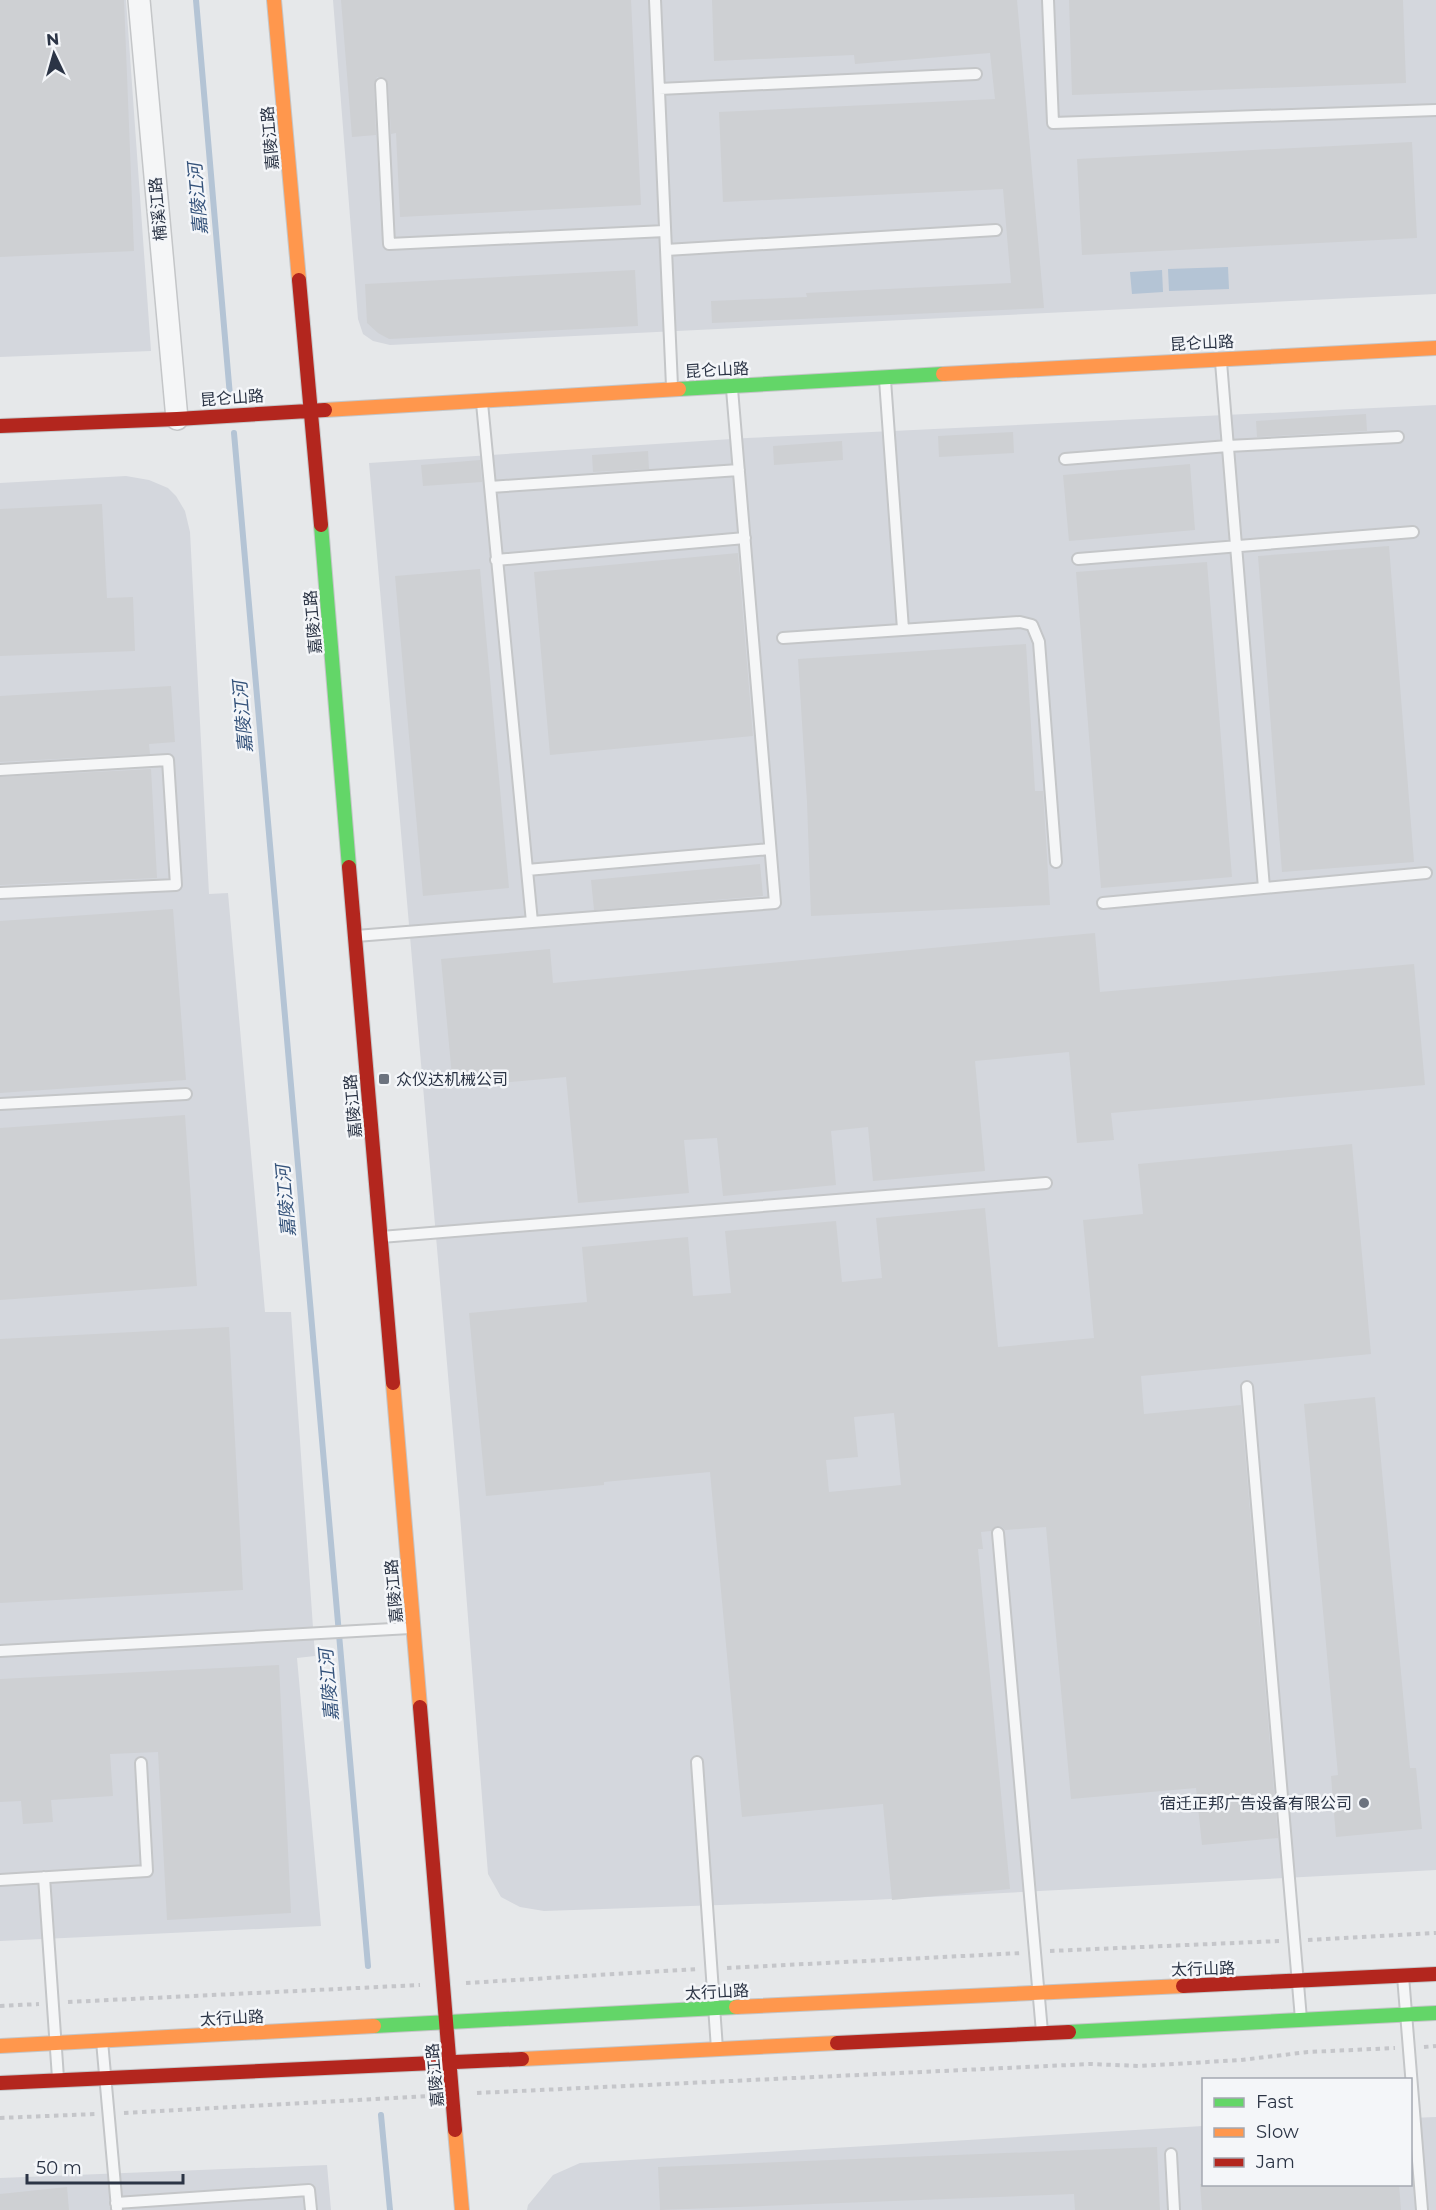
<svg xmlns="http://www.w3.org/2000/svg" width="1436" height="2210" viewBox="0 0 1436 2210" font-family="Montserrat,'Noto Sans SC',sans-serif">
	<rect width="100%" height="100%" fill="#e6e8ea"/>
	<!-- built -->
	<path fill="#d4d7dd" d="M0,0H126L151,351L0,357Z
		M333,0H1436V294L390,345L373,341L363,334L358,319Z
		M1436,405V1870L871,1900L544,1911L520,1907L501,1897L488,1874L459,1502L369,463L747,438Z
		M126,476L149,480L168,488L176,496L185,511L190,532L209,894L228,893L265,1312H291L315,1656L297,1658L321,1926L0,1941V483Z
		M1436,2117V2210H527L528,2205L553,2175L580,2163L1203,2126L1204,2184H1410L1411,2118Z
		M327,2165L331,2210H0V2178Z"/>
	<!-- water -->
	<path fill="#b4c4d5" d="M1228,267L1229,289L1169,291L1168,269Z
		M1162,270L1163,292L1132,294L1130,272Z"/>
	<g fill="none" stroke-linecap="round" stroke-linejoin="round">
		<!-- stream -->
		<path stroke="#b4c4d5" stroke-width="6" d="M196,0L230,396
			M234,433L368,1966
			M381,2115L390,2210"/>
	</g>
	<!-- building -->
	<path fill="#ced0d3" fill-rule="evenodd" d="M0,0H124L134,251L0,257Z
		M341,0H631L641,205L400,217L396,133L391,134L388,84L385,78L377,77L374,84L376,135L352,137Z
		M712,0H1017L1044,308L712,323L711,301L807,297L806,293L1011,283L1003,189L723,202L719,112L995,99L990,53L855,64L854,55L714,61Z
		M1069,0H1403L1406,83L1072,95Z
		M1412,142L1417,238L1082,255L1077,159Z
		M635,270L638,326L389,339L378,333L367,323L365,284Z
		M1366,414L1367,431L1257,437L1256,421Z
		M1013,432L1014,453L939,457L938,436Z
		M842,441L843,460L774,465L773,446Z
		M648,451L649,469L593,472L592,455Z
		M480,460L482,482L423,486L421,465Z
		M1190,464L1195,530L1069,541L1063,475Z
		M102,504L107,598L133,597L135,651L0,656V509Z
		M1389,546L1414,862L1282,872L1258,556Z
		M738,553L753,736L550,755L534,572Z
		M1207,562L1232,877L1101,888L1076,572Z
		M480,569L509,888L423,896L395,576Z
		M1026,644L1035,791H1043L1050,905L811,916L807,802L798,659Z
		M171,686L175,742L149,744L150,754L0,762V696Z
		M151,769L157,878L0,885V777Z
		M760,864L763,896L594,910L591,880Z
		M173,909L186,1080L0,1093V921Z
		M1095,933L1100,992L1414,964L1425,1085L1111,1113L1114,1140L1077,1143L1069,1052L975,1061L985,1171L873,1181L868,1127L831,1131L836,1185L723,1196L717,1138L684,1140L689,1193L578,1203L566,1077L453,1087L441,959L550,949L553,983Z
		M185,1115L197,1286L0,1300V1128Z
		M1352,1144L1371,1354L1141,1376L1144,1414L1241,1405L1278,1838L1202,1845L1196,1788L1071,1799L1046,1527L1005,1530L1002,1527L997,1526L991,1531L981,1532L983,1549H978L1010,1889L892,1900L883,1804L742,1817L710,1472L604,1482V1485L486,1496L469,1313L587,1302L582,1247L688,1237L693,1296L731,1293L725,1231L836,1221L842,1282L882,1278L876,1218L985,1208L998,1347L1094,1338L1083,1220L1143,1214L1138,1164ZM894,1413L901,1485L829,1492L826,1460L858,1457L854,1417Z
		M229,1327L243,1590L0,1603V1339Z
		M1375,1397L1410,1768H1416L1422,1829L1336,1837L1331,1776L1338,1775L1304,1404Z
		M279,1665L291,1913L167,1920L158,1752L110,1754L113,1796L51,1800L53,1822L23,1824L21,1801L0,1802V1679Z
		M1157,2147L1160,2210H1075L1074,2194L660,2210L658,2167Z
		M1200,2184H1399L1401,2210H1202Z
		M67,2187L69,2210H0V2194Z"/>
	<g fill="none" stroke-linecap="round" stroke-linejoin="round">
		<!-- lane casing -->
		<g stroke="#c4c6c8" stroke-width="14">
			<path id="lane" d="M655,0L672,386
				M1048,0L1053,123L1436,110
				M381,84L389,244L665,231
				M659,89L976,74
				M666,250L996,230
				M1221,362L1264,888
				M885,380L903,629
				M482,403L532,922L775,903L732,389
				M1065,459L1228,446L1398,437
				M490,487L739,470
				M1078,559L1413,532
				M496,560L745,538
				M783,638L1020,622L1032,625L1039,642L1056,862
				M0,770L168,760L176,885L0,893
				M527,870L770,849
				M1103,903L1426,873
				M356,936L532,922
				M0,1104L186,1094
				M381,1237L1046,1183
				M1247,1387L1301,2019
				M998,1533L1042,2032
				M0,1651L410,1628
				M697,1762L717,2049
				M44,1877L58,2078
				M0,1880L147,1871L141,1763
				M1403,1976L1422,2210
				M102,2041L117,2208
				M1171,2154L1174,2210
				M116,2203L309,2190L311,2210"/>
		</g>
		<!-- street casing -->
		<g stroke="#c4c6c8" stroke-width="24">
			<path id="street" d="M139,0L177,419"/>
		</g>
		<!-- fast casing -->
		<g stroke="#c4c6c8" stroke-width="16">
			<path id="fast" d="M679,389L943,374
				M321,525L349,867
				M374,2026L736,2007
				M1069,2032L1436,2013"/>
		</g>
		<!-- slow casing -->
		<g stroke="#c4c6c8" stroke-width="16">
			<path id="slow" d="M274,0L299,280
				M943,374L1436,348
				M325,410L679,389
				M393,1383L420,1707
				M736,2007L1183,1986
				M0,2046L374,2026
				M522,2059L837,2043
				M455,2130L462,2210"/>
		</g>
		<!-- jam casing -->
		<g stroke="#c4c6c8" stroke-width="16">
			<path id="jam" d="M299,280L321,525
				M0,426L177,419L325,410
				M349,867L393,1383
				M420,1707L455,2130
				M1183,1986L1436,1974
				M837,2043L1069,2032
				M0,2083L522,2059"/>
		</g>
		<!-- path -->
		<path stroke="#c5c6ca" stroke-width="4" stroke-dasharray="4.5 4.5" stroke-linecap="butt" d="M1308,1940L1436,1933
			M1050,1951L1279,1941
			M727,1968L1022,1953
			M466,1983L698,1969
			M68,2002L420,1985
			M0,2006L39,2004
			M1424,2047L1436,2046
			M477,2093L1090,2064L1140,2066L1241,2060L1308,2052L1395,2048
			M124,2113L428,2096
			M0,2118L95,2114"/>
		<!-- lane -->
		<use href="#lane" stroke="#f5f6f7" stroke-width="10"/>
		<!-- street -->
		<use href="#street" stroke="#f5f6f7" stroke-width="21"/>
		<!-- fast -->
		<use href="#fast" stroke="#63d668" stroke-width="14"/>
		<!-- slow -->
		<use href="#slow" stroke="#ff974d" stroke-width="14"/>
		<!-- jam -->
		<use href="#jam" stroke="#b3261e" stroke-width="14"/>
	</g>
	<!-- markers -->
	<g fill="#6c737f" stroke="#f4f6f9" stroke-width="2">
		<rect x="378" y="1073" width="12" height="12" rx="3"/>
		<circle cx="1364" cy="1803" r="6"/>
	</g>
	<g text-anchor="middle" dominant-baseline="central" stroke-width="5" stroke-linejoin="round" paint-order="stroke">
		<!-- street labels -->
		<g font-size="16" fill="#2b3445" stroke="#f4f6f9">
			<text transform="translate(270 138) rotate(-95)">嘉陵江路</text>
			<text transform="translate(158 209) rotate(-95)">楠溪江路</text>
			<text transform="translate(1202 343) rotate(-3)">昆仑山路</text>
			<text transform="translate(717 370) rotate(-3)">昆仑山路</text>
			<text transform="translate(232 398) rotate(-4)">昆仑山路</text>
			<text transform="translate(313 622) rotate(-95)">嘉陵江路</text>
			<text transform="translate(353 1106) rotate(-95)">嘉陵江路</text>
			<text transform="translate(394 1591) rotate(-95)">嘉陵江路</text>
			<text transform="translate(1203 1969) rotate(-2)">太行山路</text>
			<text transform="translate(717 1992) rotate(-3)">太行山路</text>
			<text transform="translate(232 2018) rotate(-3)">太行山路</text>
			<text transform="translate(435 2075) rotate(-95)">嘉陵江路</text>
		</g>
		<!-- poi labels -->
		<g font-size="16" fill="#2b3445" stroke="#f4f6f9" text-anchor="start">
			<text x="396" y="1079">众仪达机械公司</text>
			<text x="1352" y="1803" text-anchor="end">宿迁正邦广告设备有限公司</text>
		</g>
		<!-- water labels -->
		<g font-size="18" font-style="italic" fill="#34527a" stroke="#f4f6f9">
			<text transform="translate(198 199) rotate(-95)">嘉陵江河</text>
			<text transform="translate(243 717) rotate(-95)">嘉陵江河</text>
			<text transform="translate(286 1201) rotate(-95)">嘉陵江河</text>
			<text transform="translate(329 1685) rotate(-95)">嘉陵江河</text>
		</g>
	</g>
	<!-- legend -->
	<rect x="1202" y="2078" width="210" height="108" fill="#f4f6f9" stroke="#a4a8b1" stroke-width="1.5"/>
	<rect x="1214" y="2098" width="30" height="9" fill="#63d668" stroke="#a4a8b1" stroke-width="1.5"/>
	<text x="1256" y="2108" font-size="18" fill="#2b3445">Fast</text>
	<rect x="1214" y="2128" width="30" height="9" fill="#ff974d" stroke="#a4a8b1" stroke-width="1.5"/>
	<text x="1256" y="2138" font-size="18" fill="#2b3445">Slow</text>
	<rect x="1214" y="2158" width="30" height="9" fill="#b3261e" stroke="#a4a8b1" stroke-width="1.5"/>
	<text x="1256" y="2168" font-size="18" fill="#2b3445">Jam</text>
	<!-- north arrow -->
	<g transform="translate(54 54) rotate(355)" stroke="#f4f6f9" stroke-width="4.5" paint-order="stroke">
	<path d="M0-4.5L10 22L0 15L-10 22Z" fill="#2b3445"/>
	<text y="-9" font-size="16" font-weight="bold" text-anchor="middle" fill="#2b3445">N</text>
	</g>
	<!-- scale -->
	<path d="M27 2174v9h156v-9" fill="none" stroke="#2b3445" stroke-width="3"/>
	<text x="36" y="2174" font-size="18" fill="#2b3445" stroke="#f4f6f9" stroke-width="4.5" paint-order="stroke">50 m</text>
</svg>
